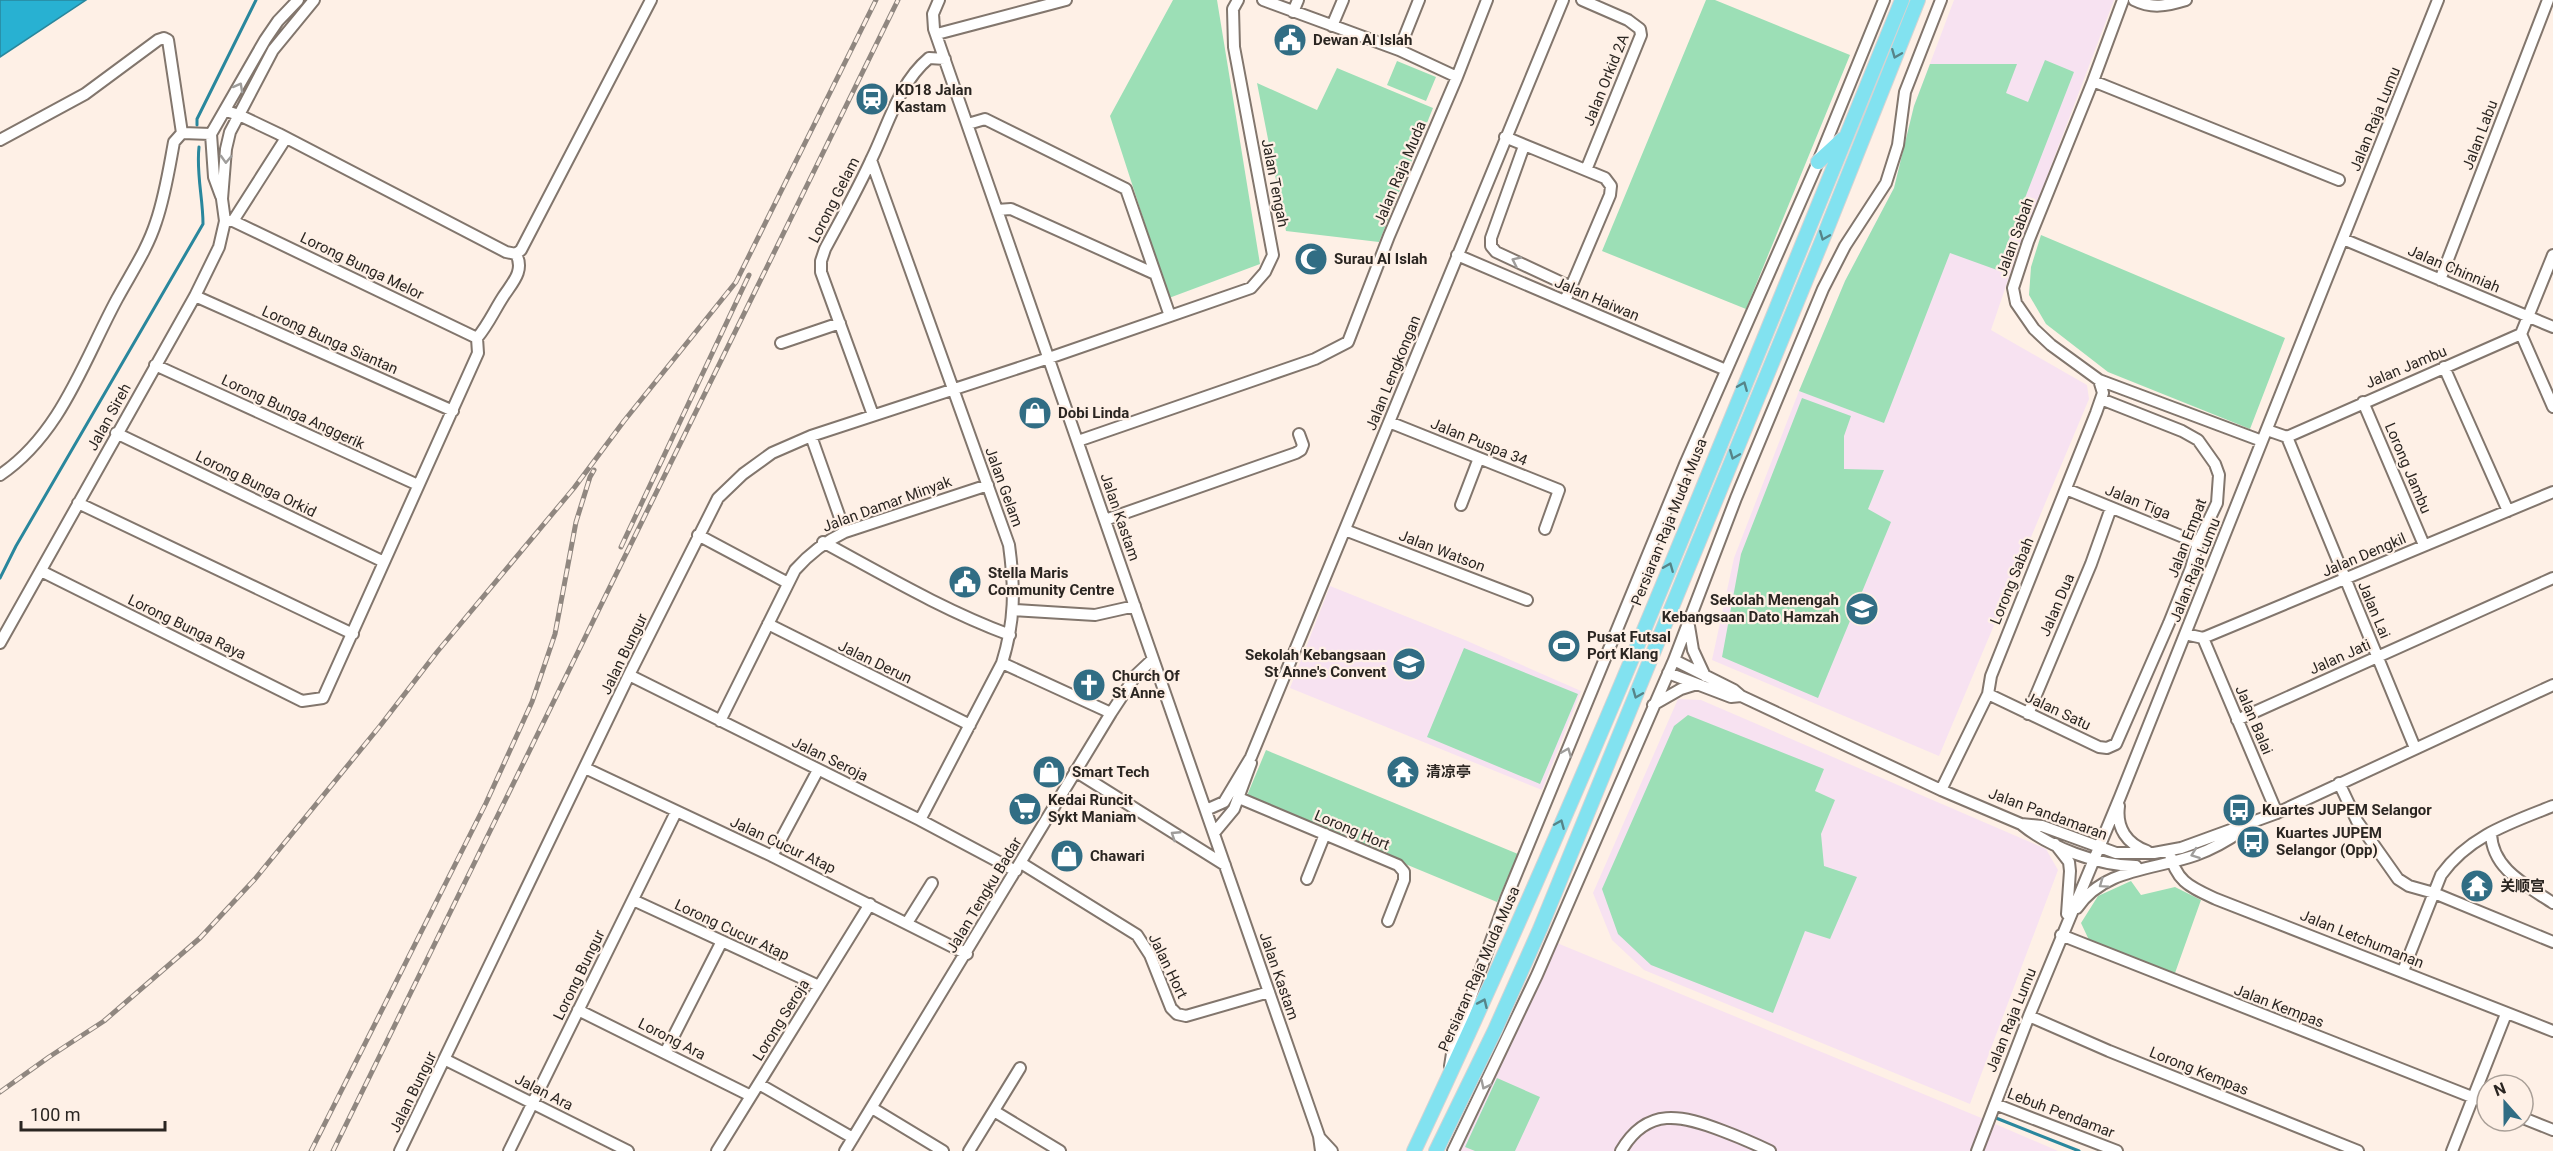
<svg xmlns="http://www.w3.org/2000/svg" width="2553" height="1151" viewBox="0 0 2553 1151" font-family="Roboto,'Noto Sans SC',sans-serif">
	<rect width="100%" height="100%" fill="#fef0e6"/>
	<!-- industrial -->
	<path fill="#f8e2f0" d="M1557,943L1979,1117L2058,1151H1458Z"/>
	<!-- education -->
	<path fill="#f7e2f1" d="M1954,0H2114L2010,274L1991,330L2087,385L2089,399L1939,756L1712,660L1734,558L1799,391L1845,281L1894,188L1914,106Z
		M1330,586L1465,640L1581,691L1542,790L1290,688Z
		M1678,699L1701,700L2046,849L2058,870L1970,1104L1644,970L1612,940L1593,893Z"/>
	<!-- green -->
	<path fill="#9cdfb6" d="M1173,0H1217L1260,264L1169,298L1110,116Z
		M1706,0H1715L1850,55L1746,309L1602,251Z
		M2045,60L2074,72L1997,270L1950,253L1884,423L1799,391L1845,281L1894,188L1914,106L1930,64H2017L2006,93L2028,102Z
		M1397,61L1436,77L1426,101L1387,85Z
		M1337,68L1433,108L1379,242L1286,231L1257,83L1317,110Z
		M2041,235L2285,338L2250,429L2108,372L2046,324L2029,295L2031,267Z
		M1802,398L1851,416L1844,436V469L1884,470L1868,509L1891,522L1818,698L1722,657L1741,554Z
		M1464,648L1578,694L1540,784L1427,737Z
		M1688,715L1824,769L1815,791L1835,800L1821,834L1824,866L1857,877L1830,939L1805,931L1773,1013L1651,965L1618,934L1602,889L1674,726Z
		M1266,750L1518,854L1497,902L1246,798Z
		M2131,881L2141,895L2175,887L2201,900L2175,973L2089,940L2081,923L2098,896Z
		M1497,1078L1540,1097L1515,1151H1475L1465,1147Z"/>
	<!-- water -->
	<path fill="#28b1d2" stroke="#29879d" stroke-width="1.5" d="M0,0H86L0,57Z"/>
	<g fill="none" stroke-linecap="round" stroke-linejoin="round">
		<!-- stream -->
		<path stroke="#29879d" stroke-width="3" d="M197,125V119L256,0
			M0,578L16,546L203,224C203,198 196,173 199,147
			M1996,1118L2079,1151"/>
		<!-- minor casing -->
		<g stroke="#82766d" stroke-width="14">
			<path id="minor" d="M939,0L933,14L934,29L1319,1136L1321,1151
				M1582,0L1628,20L1640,29L1641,35L1586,170
				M2123,0L2093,81L2339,180
				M2134,0C2152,9 2166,6 2186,0
				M1293,12L1298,0
				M1332,26L1343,0
				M937,34L1066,0
				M1399,50L1419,0
				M1457,77L1487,0
				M2093,81L2028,242L2013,288L2016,303L2034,329L2051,345L2099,380L2262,441
				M226,111L239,115L279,134L506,252L516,254L521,250L651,0
				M968,124L985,119L1126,189L1170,316
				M1505,137L1605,178L1611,186L1610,195L1565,301
				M0,140L85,94L158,40L164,38L168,40L182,133
				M1524,146L1491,238V246L1496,252L1569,286
				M871,160L1009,545C1015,589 1015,621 1002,663L920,820
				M221,196L214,177L211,134L265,40L278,21L298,0
				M997,210L1011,209L1153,273
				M227,221H233L286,138
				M233,221L477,338
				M2343,239L2553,327
				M1457,255L1726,370
				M2440,280L2548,0
				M195,296L453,411
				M2521,334L2553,407
				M781,343L840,323
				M155,365L418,485
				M2444,367L2508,511
				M2363,402L2424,545
				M873,415L821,272V261L825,249C841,219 858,189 872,158C888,125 899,83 929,58L945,59
				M1389,422L1559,490L1545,529
				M2267,430L2287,437L2415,748
				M116,433L384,562
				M811,436L845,532
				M2287,437L2521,334L2553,255
				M1078,441L1315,359L1348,342L1389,236L1457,77L1399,50L1263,0
				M0,475C61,434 84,360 117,299C131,273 147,250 156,222C165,196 169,169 174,142L182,133L211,134
				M2066,489L2198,543
				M78,503L353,634
				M1461,505L1479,458
				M1105,520L1296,453L1301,450L1303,445L1299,434
				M1345,530L1527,600
				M698,535L788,583
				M823,542C884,575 945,611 1010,635
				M41,571L302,701L323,698L478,353L477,338C488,325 494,311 503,297C512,283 525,271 516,254
				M1014,610L1095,615L1135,606
				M768,624L970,725
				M1689,626L1693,650L1705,676
				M2185,634L2203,638L2553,492
				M2203,638L2277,813
				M0,643L195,296L219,247L225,221L222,199L226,149L230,132L273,50L314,0
				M1674,660L1734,690L1741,696L1941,790L2021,824L2042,826L2116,853H2154L2181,848L2277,813L2553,685
				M1002,663L1111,713
				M1668,673L1731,697L1741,696
				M629,675L920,820L1016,871
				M1988,694L2099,747L2107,748L2116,744L2169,623L2191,568L2198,543L2217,503L2219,475L2215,464L2198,440L2182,431L2101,399
				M1653,705L1681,689L1697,684
				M2028,714L2091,564L2111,508
				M2237,720L2553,578
				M720,721L795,570C810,553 824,542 845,532L988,485
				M585,768L772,856L967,954
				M1075,771L1225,865
				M2339,783L2357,821L2398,879L2409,886L2434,893L2553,942
				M1941,790L1988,694L1991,676L2096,413L2103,393L2099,380
				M1239,798L1398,865L1404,872V880L1388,921
				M2119,806C2116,828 2127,844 2147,851
				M1206,810L1224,802L1251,757L1563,0
				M2021,824C2049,847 2099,866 2136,866
				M1214,833L1234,809L1251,763
				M2491,833C2492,869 2526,885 2553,903
				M2055,844L2069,862L2070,871L2067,914
				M2169,851C2176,882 2190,887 2216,899L2553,1031
				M772,856L818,770
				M1021,863L1137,935L1150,955L1171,1008L1177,1014L1186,1016L1269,992
				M1307,879L1325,834
				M633,900L819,986
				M2077,908C2104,868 2154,870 2196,855C2212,849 2227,841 2241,831
				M907,923L932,883
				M2061,935L2487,1103
				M2403,971L2441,875C2469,836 2510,823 2553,806
				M578,1010L751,1096
				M2029,1016L2109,1051L2358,1151
				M665,1053L722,941
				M446,1060L628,1151
				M1450,1066L1453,1047L1506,899L1686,462L1818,162L1884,0
				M759,1084L853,1138
				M1995,1104L2117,1151
				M872,1108L943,1151
				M994,1111L1060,1151
				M2523,1118L2553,1130
				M1319,1137L1332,1151
				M400,1151L629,675L718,498L743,474L772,453L811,436L1049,358L1251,288L1265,272L1273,255L1234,47L1233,9L1238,0
				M509,1151L676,812
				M717,1151L870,904
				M845,1151L1111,713L1136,675L1153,659
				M969,1151L1020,1068
				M1453,1151L1537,975L1674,660L1736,498L1823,289L1845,246L1886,183L1898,145L1905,92L1941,0
				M1621,1151C1647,1106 1682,1115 1723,1131C1739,1137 1755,1144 1770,1151
				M1977,1151L2029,1016L2120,797L2438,0
				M2452,1151L2506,1014"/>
		</g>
		<!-- major casing -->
		<g stroke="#d4d3d3" stroke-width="16">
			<path id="major" d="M1818,162L1843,139
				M1414,1151C1592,774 1744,385 1902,0
				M1436,1151L1495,1030L1540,929L1826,231L1918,0"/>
		</g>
		<!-- minor -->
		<use href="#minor" stroke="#fff" stroke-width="10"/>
		<!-- major -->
		<use href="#major" stroke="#82e2f0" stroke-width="14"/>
		<!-- rail casing -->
		<g stroke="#908780" stroke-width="5">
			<path id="rail" d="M621,547L749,275
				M0,1092L49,1057L104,1021L200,938L255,879L380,726L437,652L574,488L624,421L736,282L876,0
				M311,1151L486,803L532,702L555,634L576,522L590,477L594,470
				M333,1151L898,0"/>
		</g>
		<!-- rail -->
		<use href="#rail" stroke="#fef0e6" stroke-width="3" stroke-dasharray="9" stroke-linecap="butt"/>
	</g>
	<!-- one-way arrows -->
	<defs><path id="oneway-chevron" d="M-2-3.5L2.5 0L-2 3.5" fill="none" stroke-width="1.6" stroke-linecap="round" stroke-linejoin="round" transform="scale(1.5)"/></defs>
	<g stroke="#568488">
		<use href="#oneway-chevron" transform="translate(1896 54) rotate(112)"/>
		<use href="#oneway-chevron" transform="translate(1824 236) rotate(112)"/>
		<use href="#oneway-chevron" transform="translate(1743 386) rotate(-68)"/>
		<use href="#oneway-chevron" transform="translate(1734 455) rotate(112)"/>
		<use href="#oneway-chevron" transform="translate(1669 567) rotate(-68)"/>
		<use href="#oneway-chevron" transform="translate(1637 694) rotate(112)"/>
		<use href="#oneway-chevron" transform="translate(1560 824) rotate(-67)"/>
		<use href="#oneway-chevron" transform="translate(1483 1003) rotate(-66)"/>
	</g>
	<g stroke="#9f9d9b">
		<use href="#oneway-chevron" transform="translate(239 87) rotate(-61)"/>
		<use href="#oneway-chevron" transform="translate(226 159) rotate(92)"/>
		<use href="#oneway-chevron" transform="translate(1516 261) rotate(-155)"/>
		<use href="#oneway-chevron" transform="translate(1567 752) rotate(-68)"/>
		<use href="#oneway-chevron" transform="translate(1175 835) rotate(-147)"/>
		<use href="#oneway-chevron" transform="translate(2195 854) rotate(160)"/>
		<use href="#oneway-chevron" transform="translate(2103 884) rotate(145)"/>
		<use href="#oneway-chevron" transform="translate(1485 1085) rotate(116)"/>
	</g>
	<!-- icons -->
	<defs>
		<g id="civic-disc" transform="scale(1.725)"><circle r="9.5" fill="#316d84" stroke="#fef0e6"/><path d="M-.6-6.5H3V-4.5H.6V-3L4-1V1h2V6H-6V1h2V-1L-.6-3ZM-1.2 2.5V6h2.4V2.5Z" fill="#fff"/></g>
		<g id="station-disc" transform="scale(1.725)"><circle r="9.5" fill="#316d84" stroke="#fef0e6"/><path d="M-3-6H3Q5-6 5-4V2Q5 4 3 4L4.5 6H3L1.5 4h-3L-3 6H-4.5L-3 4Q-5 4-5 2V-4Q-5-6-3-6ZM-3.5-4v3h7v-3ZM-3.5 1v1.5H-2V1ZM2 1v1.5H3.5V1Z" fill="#fff"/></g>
		<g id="mosque-disc" transform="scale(1.725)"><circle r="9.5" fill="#316d84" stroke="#fef0e6"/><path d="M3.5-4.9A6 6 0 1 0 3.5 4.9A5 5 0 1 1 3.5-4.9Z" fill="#fff"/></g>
		<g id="shop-disc" transform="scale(1.725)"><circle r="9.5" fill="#316d84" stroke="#fef0e6"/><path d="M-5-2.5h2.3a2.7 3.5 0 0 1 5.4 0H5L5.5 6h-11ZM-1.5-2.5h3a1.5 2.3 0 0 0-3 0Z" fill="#fff"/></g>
		<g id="school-disc" transform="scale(1.725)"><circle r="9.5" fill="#316d84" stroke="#fef0e6"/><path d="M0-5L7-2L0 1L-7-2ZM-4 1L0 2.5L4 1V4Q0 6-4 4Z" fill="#fff"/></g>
		<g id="stadium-disc" transform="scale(1.725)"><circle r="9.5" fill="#316d84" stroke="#fef0e6"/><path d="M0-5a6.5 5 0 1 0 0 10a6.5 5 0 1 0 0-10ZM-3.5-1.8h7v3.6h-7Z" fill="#fff"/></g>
		<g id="church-disc" transform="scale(1.725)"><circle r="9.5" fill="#316d84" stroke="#fef0e6"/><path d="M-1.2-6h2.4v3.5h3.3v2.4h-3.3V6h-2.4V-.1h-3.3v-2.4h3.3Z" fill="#fff"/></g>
		<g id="temple-disc" transform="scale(1.725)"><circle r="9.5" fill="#316d84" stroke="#fef0e6"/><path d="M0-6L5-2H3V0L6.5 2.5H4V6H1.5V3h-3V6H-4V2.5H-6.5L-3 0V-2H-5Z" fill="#fff"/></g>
		<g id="supermarket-disc" transform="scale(1.725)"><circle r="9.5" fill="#316d84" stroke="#fef0e6"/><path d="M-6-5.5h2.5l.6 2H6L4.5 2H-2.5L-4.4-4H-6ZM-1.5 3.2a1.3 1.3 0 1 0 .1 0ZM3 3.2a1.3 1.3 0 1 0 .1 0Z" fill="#fff"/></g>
		<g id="bus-disc" transform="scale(1.725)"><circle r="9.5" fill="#316d84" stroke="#fef0e6"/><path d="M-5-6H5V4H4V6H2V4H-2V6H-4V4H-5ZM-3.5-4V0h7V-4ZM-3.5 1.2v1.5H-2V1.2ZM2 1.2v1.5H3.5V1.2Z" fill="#fff"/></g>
	</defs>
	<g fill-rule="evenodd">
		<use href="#civic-disc" x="1290" y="40"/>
		<use href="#station-disc" x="872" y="99"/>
		<use href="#mosque-disc" x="1311" y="259"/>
		<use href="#shop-disc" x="1035" y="413"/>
		<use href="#civic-disc" x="965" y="582"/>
		<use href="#school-disc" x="1862" y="609"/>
		<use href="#stadium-disc" x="1564" y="646"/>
		<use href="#school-disc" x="1409" y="664"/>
		<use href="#church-disc" x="1089" y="685"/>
		<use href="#shop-disc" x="1049" y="772"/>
		<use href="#temple-disc" x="1403" y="772"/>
		<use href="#supermarket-disc" x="1025" y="809"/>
		<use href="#bus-disc" x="2239" y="810"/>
		<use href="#bus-disc" x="2253" y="842"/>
		<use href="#shop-disc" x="1067" y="856"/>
		<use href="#temple-disc" x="2477" y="886"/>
	</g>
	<g text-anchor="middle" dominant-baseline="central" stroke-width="4.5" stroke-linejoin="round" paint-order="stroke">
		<!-- poi labels -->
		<g font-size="15" font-weight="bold" fill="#2a2521" stroke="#fef0e6" text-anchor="start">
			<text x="1313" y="40">Dewan Al Islah</text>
			<text x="895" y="90">KD18 Jalan<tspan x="895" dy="17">Kastam</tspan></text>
			<text x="1334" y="259">Surau Al Islah</text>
			<text x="1058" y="413">Dobi Linda</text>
			<text x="988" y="573">Stella Maris<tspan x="988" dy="17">Community Centre</tspan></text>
			<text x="1839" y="600" text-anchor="end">Sekolah Menengah<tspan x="1839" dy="17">Kebangsaan Dato Hamzah</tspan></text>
			<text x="1587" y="637">Pusat Futsal<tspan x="1587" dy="17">Port Klang</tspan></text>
			<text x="1386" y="655" text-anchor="end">Sekolah Kebangsaan<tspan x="1386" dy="17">St Anne's Convent</tspan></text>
			<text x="1112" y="676">Church Of<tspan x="1112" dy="17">St Anne</tspan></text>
			<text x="1072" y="772">Smart Tech</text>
			<text x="1426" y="772">清凉亭</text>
			<text x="1048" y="800">Kedai Runcit<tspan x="1048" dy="17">Sykt Maniam</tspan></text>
			<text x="2262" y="810">Kuartes JUPEM Selangor</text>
			<text x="2276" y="833">Kuartes JUPEM<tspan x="2276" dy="17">Selangor (Opp)</tspan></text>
			<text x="1090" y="856">Chawari</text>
			<text x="2500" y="886">关顺宫</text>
		</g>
		<!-- street labels -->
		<g font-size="15" fill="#2a2521" stroke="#fef0e6">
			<text transform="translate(1606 80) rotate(-68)">Jalan Orkid 2A</text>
			<text transform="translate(2375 119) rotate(-68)">Jalan Raja Lumu</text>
			<text transform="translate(2480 135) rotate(-69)">Jalan Labu</text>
			<text transform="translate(1400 173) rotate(-67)">Jalan Raja Muda</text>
			<text transform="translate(1275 183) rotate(79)">Jalan Tengah</text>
			<text transform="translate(834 200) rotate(-63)">Lorong Gelam</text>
			<text transform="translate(2015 237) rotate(-70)">Jalan Sabah</text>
			<text transform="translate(362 266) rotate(26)">Lorong Bunga Melor</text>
			<text transform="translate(2454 269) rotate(23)">Jalan Chinniah</text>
			<text transform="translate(1597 299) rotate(23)">Jalan Haiwan</text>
			<text transform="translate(330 340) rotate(24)">Lorong Bunga Siantan</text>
			<text transform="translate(2406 367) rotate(-23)">Jalan Jambu</text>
			<text transform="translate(1393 373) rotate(-68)">Jalan Lengkongan</text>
			<text transform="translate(293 412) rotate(25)">Lorong Bunga Anggerik</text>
			<text transform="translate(109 417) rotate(-61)">Jalan Sireh</text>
			<text transform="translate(1479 442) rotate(22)">Jalan Puspa 34</text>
			<text transform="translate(2408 468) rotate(67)">Lorong Jambu</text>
			<text transform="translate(256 484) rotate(26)">Lorong Bunga Orkid</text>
			<text transform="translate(1004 487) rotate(70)">Jalan Gelam</text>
			<text transform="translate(2138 502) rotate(22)">Jalan Tiga</text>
			<text transform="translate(887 504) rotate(-20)">Jalan Damar Minyak</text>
			<text transform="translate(1120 517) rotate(71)">Jalan Kastam</text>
			<text transform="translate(1669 522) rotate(-68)">Persiaran Raja Muda Musa</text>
			<text transform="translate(2187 538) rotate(-69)">Jalan Empat</text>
			<text transform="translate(1442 551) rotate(21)">Jalan Watson</text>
			<text transform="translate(2364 555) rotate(-23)">Jalan Dengkil</text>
			<text transform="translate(2195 570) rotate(-68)">Jalan Raja Lumu</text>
			<text transform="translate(2012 581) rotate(-68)">Lorong Sabah</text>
			<text transform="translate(2057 605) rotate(-67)">Jalan Dua</text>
			<text transform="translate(2374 610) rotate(67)">Jalan Lai</text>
			<text transform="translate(187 627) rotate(26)">Lorong Bunga Raya</text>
			<text transform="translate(624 654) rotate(-64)">Jalan Bungur</text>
			<text transform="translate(2340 657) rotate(-24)">Jalan Jati</text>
			<text transform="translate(875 662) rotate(26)">Jalan Derun</text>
			<text transform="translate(2058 711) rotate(25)">Jalan Satu</text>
			<text transform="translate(2254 720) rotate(67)">Jalan Balai</text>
			<text transform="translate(830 759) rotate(26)">Jalan Seroja</text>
			<text transform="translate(2048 814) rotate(20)">Jalan Pandamaran</text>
			<text transform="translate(1352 830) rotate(23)">Lorong Hort</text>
			<text transform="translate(783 845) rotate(25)">Jalan Cucur Atap</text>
			<text transform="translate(984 895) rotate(-59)">Jalan Tengku Badar</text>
			<text transform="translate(732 930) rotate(25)">Lorong Cucur Atap</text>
			<text transform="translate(2362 939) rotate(22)">Jalan Letchumanan</text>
			<text transform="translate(1168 966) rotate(64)">Jalan Hort</text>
			<text transform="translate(1479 969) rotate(-66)">Persiaran Raja Muda Musa</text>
			<text transform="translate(579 975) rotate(-64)">Lorong Bungur</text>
			<text transform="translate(1279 976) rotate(71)">Jalan Kastam</text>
			<text transform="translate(2279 1006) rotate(21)">Jalan Kempas</text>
			<text transform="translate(781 1020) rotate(-58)">Lorong Seroja</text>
			<text transform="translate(2011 1020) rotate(-68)">Jalan Raja Lumu</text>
			<text transform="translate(672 1039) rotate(27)">Lorong Ara</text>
			<text transform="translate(2199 1071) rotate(22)">Lorong Kempas</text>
			<text transform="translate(413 1092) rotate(-64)">Jalan Bungur</text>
			<text transform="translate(544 1092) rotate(27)">Jalan Ara</text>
			<text transform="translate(2061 1113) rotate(21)">Lebuh Pendamar</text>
		</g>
	</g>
	<!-- north arrow -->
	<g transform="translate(2505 1103) rotate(339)"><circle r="28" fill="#fef0e6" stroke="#a99f97" stroke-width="1.5"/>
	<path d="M0-4.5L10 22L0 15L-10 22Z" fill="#316d84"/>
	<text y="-9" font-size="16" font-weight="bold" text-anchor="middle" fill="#2a2521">N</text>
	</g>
	<!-- scale -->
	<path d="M21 1121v9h144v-9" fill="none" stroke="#2a2521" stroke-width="3"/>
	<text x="30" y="1121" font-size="18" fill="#2a2521" stroke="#fef0e6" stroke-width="4.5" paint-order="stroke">100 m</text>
</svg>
